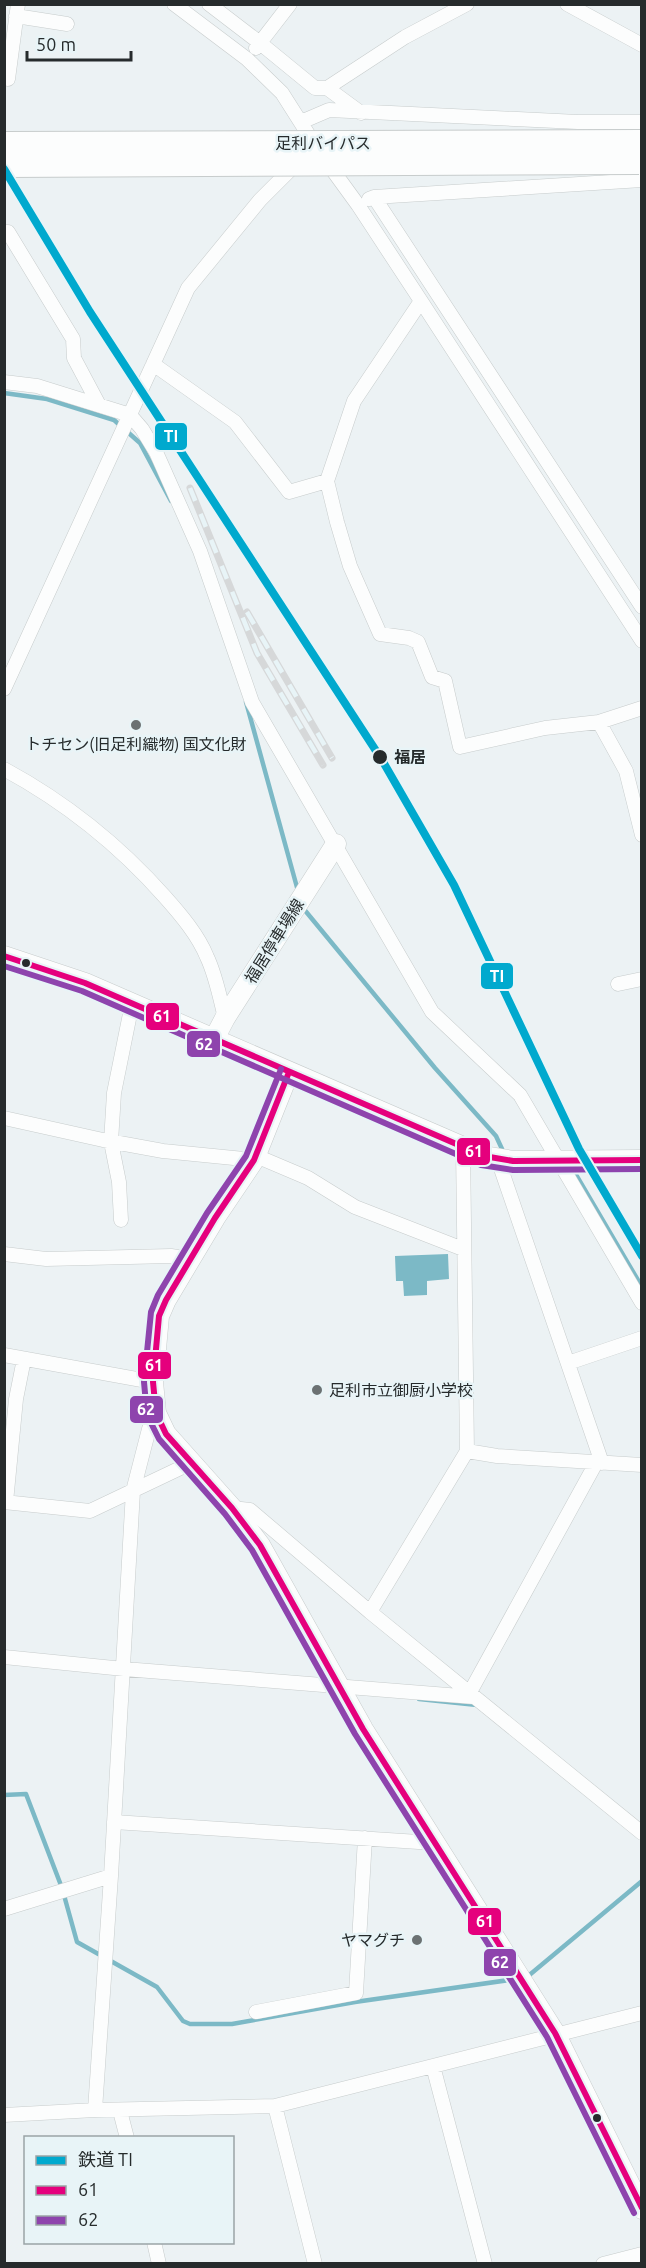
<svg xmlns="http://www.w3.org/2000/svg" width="646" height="2268" viewBox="0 0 646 2268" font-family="Ubuntu,'Noto Sans JP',sans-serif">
	<rect width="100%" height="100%" fill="#ecf2f4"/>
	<!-- water -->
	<path fill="#7cb9c6" d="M448,1254L449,1279L427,1281V1295L404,1296L403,1281H396L395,1256Z"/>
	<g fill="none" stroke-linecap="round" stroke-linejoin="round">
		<!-- stream -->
		<path stroke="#7cb9c6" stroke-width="4.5" d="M4,393L47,399L114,420L140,443L171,501
			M246,702L298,891
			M303,908L435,1068L496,1136L502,1149
			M575,1173L642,1287
			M419,1699L477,1705
			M4,1795L26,1794L62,1888L77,1942L157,1987L183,2021L190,2024H232L355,2002L516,1979
			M527,1977L642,1881"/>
		<!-- street casing -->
		<g stroke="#c7cccc" stroke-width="15">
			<path id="street" d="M174,4L247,59L282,93L315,145
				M209,4L260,43L315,88H327L361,113
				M567,4L642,45
				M16,16L67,24
				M256,48L290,4
				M8,79L18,4
				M327,88L405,37L467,4
				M301,122L329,110L578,122H642
				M326,161L358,205L421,301L642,641
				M374,197L642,607
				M369,199L374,197L642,180
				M4,232H8L73,339L74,358L99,405
				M153,364L235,422L289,492L327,481L337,522L350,566L380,634L409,638L418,642L432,677L445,681L460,747L545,728L599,722L642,708
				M4,382L37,386L130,415L142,429L156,452L200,551L252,702L432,1012L520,1095L642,1303
				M327,481L354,401L421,301
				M4,689L188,288L260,200L297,163
				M599,722L626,771L642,835
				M4,769C65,802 119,845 165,897C181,915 198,935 207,957C216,976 220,998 225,1018
				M618,984L642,979
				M4,1118L103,1140L163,1151L254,1160
				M256,1156L308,1178L355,1207L463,1249
				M498,1160L602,1463
				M121,1220L119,1182L111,1142L114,1093L132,1004
				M4,1254L46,1259L171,1256L190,1259
				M4,1355L153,1382
				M568,1363L642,1338
				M467,1451L497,1456L642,1465
				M4,1502L90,1511L191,1463
				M6,1502L16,1399L24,1359
				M232,1508L250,1510L370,1612L642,1833
				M370,1612L467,1451L463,1148
				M4,1657L124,1669L473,1697
				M469,1694L596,1463
				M114,1822L434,1843
				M4,1909L111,1876
				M256,2012L356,1993L365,1838
				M433,2066L485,2264
				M275,2106L315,2264
				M95,2110L111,1876L133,1491L149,1429L156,1413
				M120,2111L127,2138
				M4,2115L95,2110L275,2106L642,2013
				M154,2242L159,2264
				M603,2264L642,2254"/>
		</g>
		<!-- secondary casing -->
		<g stroke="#c7cccc" stroke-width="21">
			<path id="secondary" d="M4,956L85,983L484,1156L513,1161L642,1160
				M214,1039L225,1018L336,844
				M289,1072L254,1160L215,1218L166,1300L159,1316L153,1382L156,1413L166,1434L232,1508L260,1545L363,1729L555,2033L642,2209"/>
		</g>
		<!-- street -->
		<use href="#street" stroke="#fcfdfd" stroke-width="14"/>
		<!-- secondary -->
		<use href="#secondary" stroke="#fcfdfd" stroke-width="20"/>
		<!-- rail casing -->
		<g stroke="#d6d8d9" stroke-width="7">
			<path id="rail" d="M190,488L257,653L323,765
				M247,612L332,758"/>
		</g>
		<!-- rail -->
		<use href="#rail" stroke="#e8f4f7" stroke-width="4.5" stroke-dasharray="14" stroke-linecap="butt"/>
		<!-- highway-bridge casing -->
		<g stroke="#c7cccc" stroke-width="26" stroke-linecap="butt">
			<path id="highway-bridge" d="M4,144L642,142
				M4,165L639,162"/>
		</g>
		<!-- highway-bridge -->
		<use href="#highway-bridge" stroke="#fcfdfd" stroke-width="24"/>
		<!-- bus-1 casing -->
		<g stroke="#e8f4f7" stroke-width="10">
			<path id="bus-1" d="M4,956L85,983L484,1156L513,1161L642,1160
				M289,1072L254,1160L215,1218L166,1300L159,1316L153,1382L156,1413L166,1434L232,1508L260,1545L363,1729L555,2033L642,2208"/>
		</g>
		<!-- bus-2 casing -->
		<g stroke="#e8f4f7" stroke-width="10">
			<path id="bus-2" d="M4,966L82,991L481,1165L513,1170L642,1169
				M281,1069L246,1156L207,1213L158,1295L151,1312L144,1382L147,1415L159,1439L225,1514L252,1550L355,1734L547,2037L634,2213"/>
		</g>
		<!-- bus-1 -->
		<use href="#bus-1" stroke="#e5007d" stroke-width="6"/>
		<!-- bus-2 -->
		<use href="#bus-2" stroke="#8e44ad" stroke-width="6"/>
		<!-- rail-1 casing -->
		<g stroke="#e8f4f7" stroke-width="12">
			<path id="rail-1" d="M4,169L90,312L382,760L454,885L579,1149L642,1256"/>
		</g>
		<!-- rail-1 -->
		<use href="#rail-1" stroke="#00a9ce" stroke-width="8"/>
	</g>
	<!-- markers -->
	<g fill="#6b7172" stroke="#e8f4f7" stroke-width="2">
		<circle cx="136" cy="725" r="6"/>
		<circle cx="317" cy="1390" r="6"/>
		<circle cx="417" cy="1940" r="6"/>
	</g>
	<g fill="#262b2c" stroke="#e8f4f7" stroke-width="2">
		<circle cx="380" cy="757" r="8"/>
		<circle cx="26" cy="963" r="5"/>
		<circle cx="597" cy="2118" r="5"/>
	</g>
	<g text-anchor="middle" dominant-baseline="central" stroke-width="5" stroke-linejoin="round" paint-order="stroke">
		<!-- street labels -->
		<g font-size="16" fill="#262b2c" stroke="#e8f4f7">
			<text x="323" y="143">足利バイパス</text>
			<text transform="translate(274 941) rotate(-58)">福居停車場線</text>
		</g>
		<!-- poi labels -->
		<g font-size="16" fill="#262b2c" stroke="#e8f4f7">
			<text x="136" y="744">トチセン(旧足利織物) 国文化財</text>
			<text x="329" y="1390" text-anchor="start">足利市立御厨小学校</text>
			<text x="405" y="1940" text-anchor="end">ヤマグチ</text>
		</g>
		<!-- stop labels -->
		<g font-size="16" font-weight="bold" fill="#262b2c" stroke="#e8f4f7" text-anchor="start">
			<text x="394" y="757">福居</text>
		</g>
	</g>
	<g stroke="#e8f4f7" stroke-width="2">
		<rect x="154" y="422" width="34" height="29" rx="6" fill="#00a9ce"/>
		<rect x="480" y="962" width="34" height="28" rx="6" fill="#00a9ce"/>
		<rect x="145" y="1002" width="35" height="29" rx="6" fill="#e5007d"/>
		<rect x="186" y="1030" width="35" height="28" rx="6" fill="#8e44ad"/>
		<rect x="456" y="1137" width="35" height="29" rx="6" fill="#e5007d"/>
		<rect x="137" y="1351" width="35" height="29" rx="6" fill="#e5007d"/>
		<rect x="129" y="1395" width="35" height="29" rx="6" fill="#8e44ad"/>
		<rect x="467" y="1907" width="35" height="29" rx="6" fill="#e5007d"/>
		<rect x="483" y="1948" width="34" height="29" rx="6" fill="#8e44ad"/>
	</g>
	<g font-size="16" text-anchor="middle" font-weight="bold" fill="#fff">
		<text x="171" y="442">TI</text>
		<text x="497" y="982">TI</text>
		<text x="162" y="1022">61</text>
		<text x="204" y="1050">62</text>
		<text x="474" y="1157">61</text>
		<text x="154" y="1371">61</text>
		<text x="146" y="1415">62</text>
		<text x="485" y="1927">61</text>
		<text x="500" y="1968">62</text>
	</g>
	<!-- border -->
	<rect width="646" height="2268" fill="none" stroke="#262b2c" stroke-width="12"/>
	<!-- legend -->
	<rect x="24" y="2136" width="210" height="108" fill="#e8f4f7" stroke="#9aa4a6" stroke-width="1.5"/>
	<rect x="36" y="2156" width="30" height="9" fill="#00a9ce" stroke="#9aa4a6" stroke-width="1.5"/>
	<text x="78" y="2166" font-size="18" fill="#262b2c">鉄道 TI</text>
	<rect x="36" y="2186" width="30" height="9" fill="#e5007d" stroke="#9aa4a6" stroke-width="1.5"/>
	<text x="78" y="2196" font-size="18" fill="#262b2c">61</text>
	<rect x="36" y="2216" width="30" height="9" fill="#8e44ad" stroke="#9aa4a6" stroke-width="1.5"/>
	<text x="78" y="2226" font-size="18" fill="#262b2c">62</text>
	<!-- scale -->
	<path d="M27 51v9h104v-9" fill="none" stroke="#262b2c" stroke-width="3"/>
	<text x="36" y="51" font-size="18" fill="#262b2c" stroke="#e8f4f7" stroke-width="4.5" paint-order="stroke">50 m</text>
</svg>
